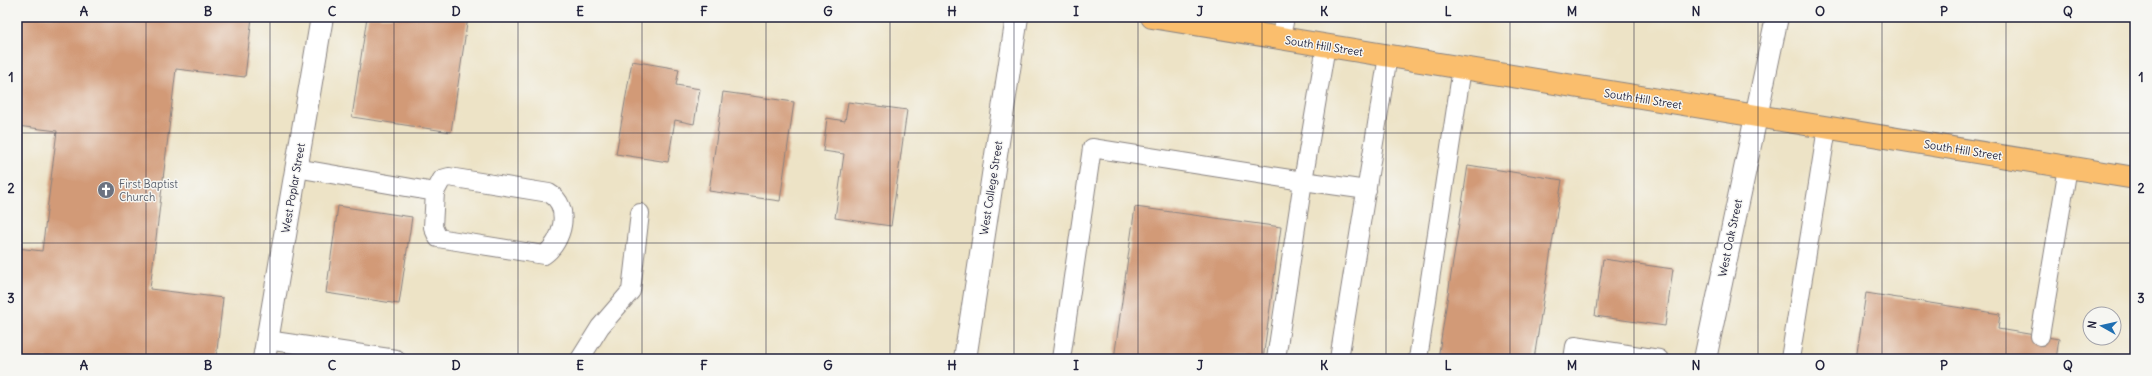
<svg xmlns="http://www.w3.org/2000/svg" width="2152" height="376" viewBox="0 0 2152 376" font-family="Delius,sans-serif">
	<rect width="100%" height="100%" fill="#f6f6f2"/>
	<filter id="ink" filterUnits="userSpaceOnUse"><feTurbulence type="fractalNoise" baseFrequency=".025" numOctaves="2"/><feDisplacementMap in="SourceGraphic" scale="8" xChannelSelector="R" yChannelSelector="G"/><feConvolveMatrix kernelMatrix="1 2 1 2 8 2 1 2 1" color-interpolation-filters="sRGB"/></filter>
	<filter id="wash" filterUnits="userSpaceOnUse"><feTurbulence type="fractalNoise" baseFrequency=".012" numOctaves="4" result="noise"/><feDisplacementMap in="SourceGraphic" scale="16" xChannelSelector="R" yChannelSelector="G"/><feGaussianBlur stdDeviation="0.9" result="paint"/><feColorMatrix in="noise" values="0 0 0 0 0 0 0 0 0 0 0 0 0 0 0 0 0 1.4 0 .05"/><feComposite in="paint" operator="in"/></filter>
	<g filter="url(#wash)">
		<rect width="100%" height="100%" fill="#ede3c6"/>
		<g id="blocks">
			<!-- building -->
			<path fill="#d29a77" d="M17,17H252L245,77L176,69L150,289L223,298L216,359H17V248L42,251L57,131L17,126Z
				M367,17H468L451,132L352,117Z
				M632,61L679,69L676,85L700,89L694,124L675,120L668,162L616,154Z
				M723,92L794,102L780,201L709,191Z
				M848,102L907,110L891,226L835,218L844,154L823,151L827,118L845,121Z
				M1468,165L1562,180L1534,359H1438Z
				M338,206L412,217L399,304L326,293Z
				M1135,207L1281,227L1263,359H1114Z
				M1603,259L1673,269L1665,326L1595,316Z
				M1866,293L2000,314L1998,329L2059,339L2056,359H1856Z"/>
		</g>
	</g>
	<g filter="url(#ink)">
		<use href="#blocks" fill-opacity="0" stroke="#888280" stroke-width="1"/>
		<g fill="none" stroke-linecap="round" stroke-linejoin="round">
			<!-- service casing -->
			<g stroke="#888280" stroke-width="20">
				<path id="service" d="M1281,38L1285,17
					M296,168L435,192L433,227L438,238L544,255C563,242 572,206 549,193L449,177L442,179L435,192
					M2040,336L2068,167
					M267,340L396,359
					M580,359L600,327L631,291L640,213
					M1061,359L1092,148L1303,181L1326,46
					M1276,359L1303,181L1367,190
					M1339,359L1388,56
					M1418,359L1462,68
					M1573,359L1575,346L1659,359
					M1790,359L1827,128"/>
			</g>
			<!-- minor casing -->
			<g stroke="#888280" stroke-width="24">
				<path id="minor" d="M965,359L1017,17
					M1705,359L1777,17"/>
			</g>
			<!-- tertiary casing -->
			<g stroke="#888280" stroke-width="24">
				<path id="tertiary" d="M264,359L322,17"/>
			</g>
			<!-- primary casing -->
			<g stroke="#888280" stroke-width="24">
				<path id="primary" d="M1152,17L2135,178"/>
			</g>
			<!-- service -->
			<use href="#service" stroke="#fff" stroke-width="18"/>
			<!-- minor -->
			<use href="#minor" stroke="#fff" stroke-width="22"/>
			<!-- tertiary -->
			<use href="#tertiary" stroke="#fff" stroke-width="22"/>
			<!-- primary -->
			<use href="#primary" stroke="#fabe6d" stroke-width="22"/>
		</g>
	</g>
	<!-- grid -->
	<path fill="none" stroke="#22223b" stroke-width="1" stroke-opacity="0.55" d="M146,17V359M270,17V359M394,17V359M518,17V359M642,17V359M766,17V359M890,17V359M1014,17V359M1138,17V359M1262,17V359M1386,17V359M1510,17V359M1634,17V359M1758,17V359M1882,17V359M2006,17V359M17,133H2135M17,243H2135"/>
	<!-- icons -->
	<defs>
		<g id="church-disc" transform="scale(0.9)"><circle r="9.5" fill="#6b7280" stroke="#f6f6f2"/><path d="M-1.2-6h2.4v3.5h3.3v2.4h-3.3V6h-2.4V-.1h-3.3v-2.4h3.3Z" fill="#fff"/></g>
	</defs>
	<g fill-rule="evenodd">
		<use href="#church-disc" x="106" y="190"/>
	</g>
	<g text-anchor="middle" dominant-baseline="central" stroke-width="3" stroke-linejoin="round" paint-order="stroke">
		<!-- street labels -->
		<g font-size="11" fill="#22223b" stroke="#f6f6f2">
			<text transform="translate(1324 46) rotate(9)">South Hill Street</text>
			<text transform="translate(1643 99) rotate(9)">South Hill Street</text>
			<text transform="translate(1963 150) rotate(9)">South Hill Street</text>
			<text transform="translate(293 188) rotate(-80)">West Poplar Street</text>
			<text transform="translate(991 188) rotate(-81)">West College Street</text>
			<text transform="translate(1730 238) rotate(-78)">West Oak Street</text>
		</g>
		<!-- worship labels -->
		<g font-size="11" fill="#5b616d" stroke="#f6f6f2" text-anchor="start">
			<text x="119" y="184">First Baptist<tspan x="119" dy="13">Church</tspan></text>
		</g>
	</g>
	<!-- margin -->
	<rect width="2152" height="376" fill="none" stroke="#f6f6f2" stroke-width="44"/>
	<!-- north arrow -->
	<g transform="translate(2102 326) rotate(278)"><circle r="19" fill="#f6f6f2" stroke="#a1a1a9"/>
	<path d="M0-3L7 15L0 10L-7 15Z" fill="#1f6fb2"/>
	<text y="-6" font-size="11" font-weight="bold" text-anchor="middle" fill="#22223b">N</text>
	</g>
	<rect x="22" y="22" width="2108" height="332" fill="none" stroke="#22223b" stroke-width="1.5"/>
	<g font-size="13" text-anchor="middle" font-weight="bold" fill="#22223b">
		<text x="84" y="16">A</text>
		<text x="208" y="16">B</text>
		<text x="332" y="16">C</text>
		<text x="456" y="16">D</text>
		<text x="580" y="16">E</text>
		<text x="704" y="16">F</text>
		<text x="828" y="16">G</text>
		<text x="952" y="16">H</text>
		<text x="1076" y="16">I</text>
		<text x="1200" y="16">J</text>
		<text x="1324" y="16">K</text>
		<text x="1448" y="16">L</text>
		<text x="1572" y="16">M</text>
		<text x="1696" y="16">N</text>
		<text x="1820" y="16">O</text>
		<text x="1944" y="16">P</text>
		<text x="2068" y="16">Q</text>
		<text x="11" y="82">1</text>
		<text x="2141" y="82">1</text>
		<text x="11" y="193">2</text>
		<text x="2141" y="193">2</text>
		<text x="11" y="303">3</text>
		<text x="2141" y="303">3</text>
		<text x="84" y="370">A</text>
		<text x="208" y="370">B</text>
		<text x="332" y="370">C</text>
		<text x="456" y="370">D</text>
		<text x="580" y="370">E</text>
		<text x="704" y="370">F</text>
		<text x="828" y="370">G</text>
		<text x="952" y="370">H</text>
		<text x="1076" y="370">I</text>
		<text x="1200" y="370">J</text>
		<text x="1324" y="370">K</text>
		<text x="1448" y="370">L</text>
		<text x="1572" y="370">M</text>
		<text x="1696" y="370">N</text>
		<text x="1820" y="370">O</text>
		<text x="1944" y="370">P</text>
		<text x="2068" y="370">Q</text>
	</g>
</svg>
